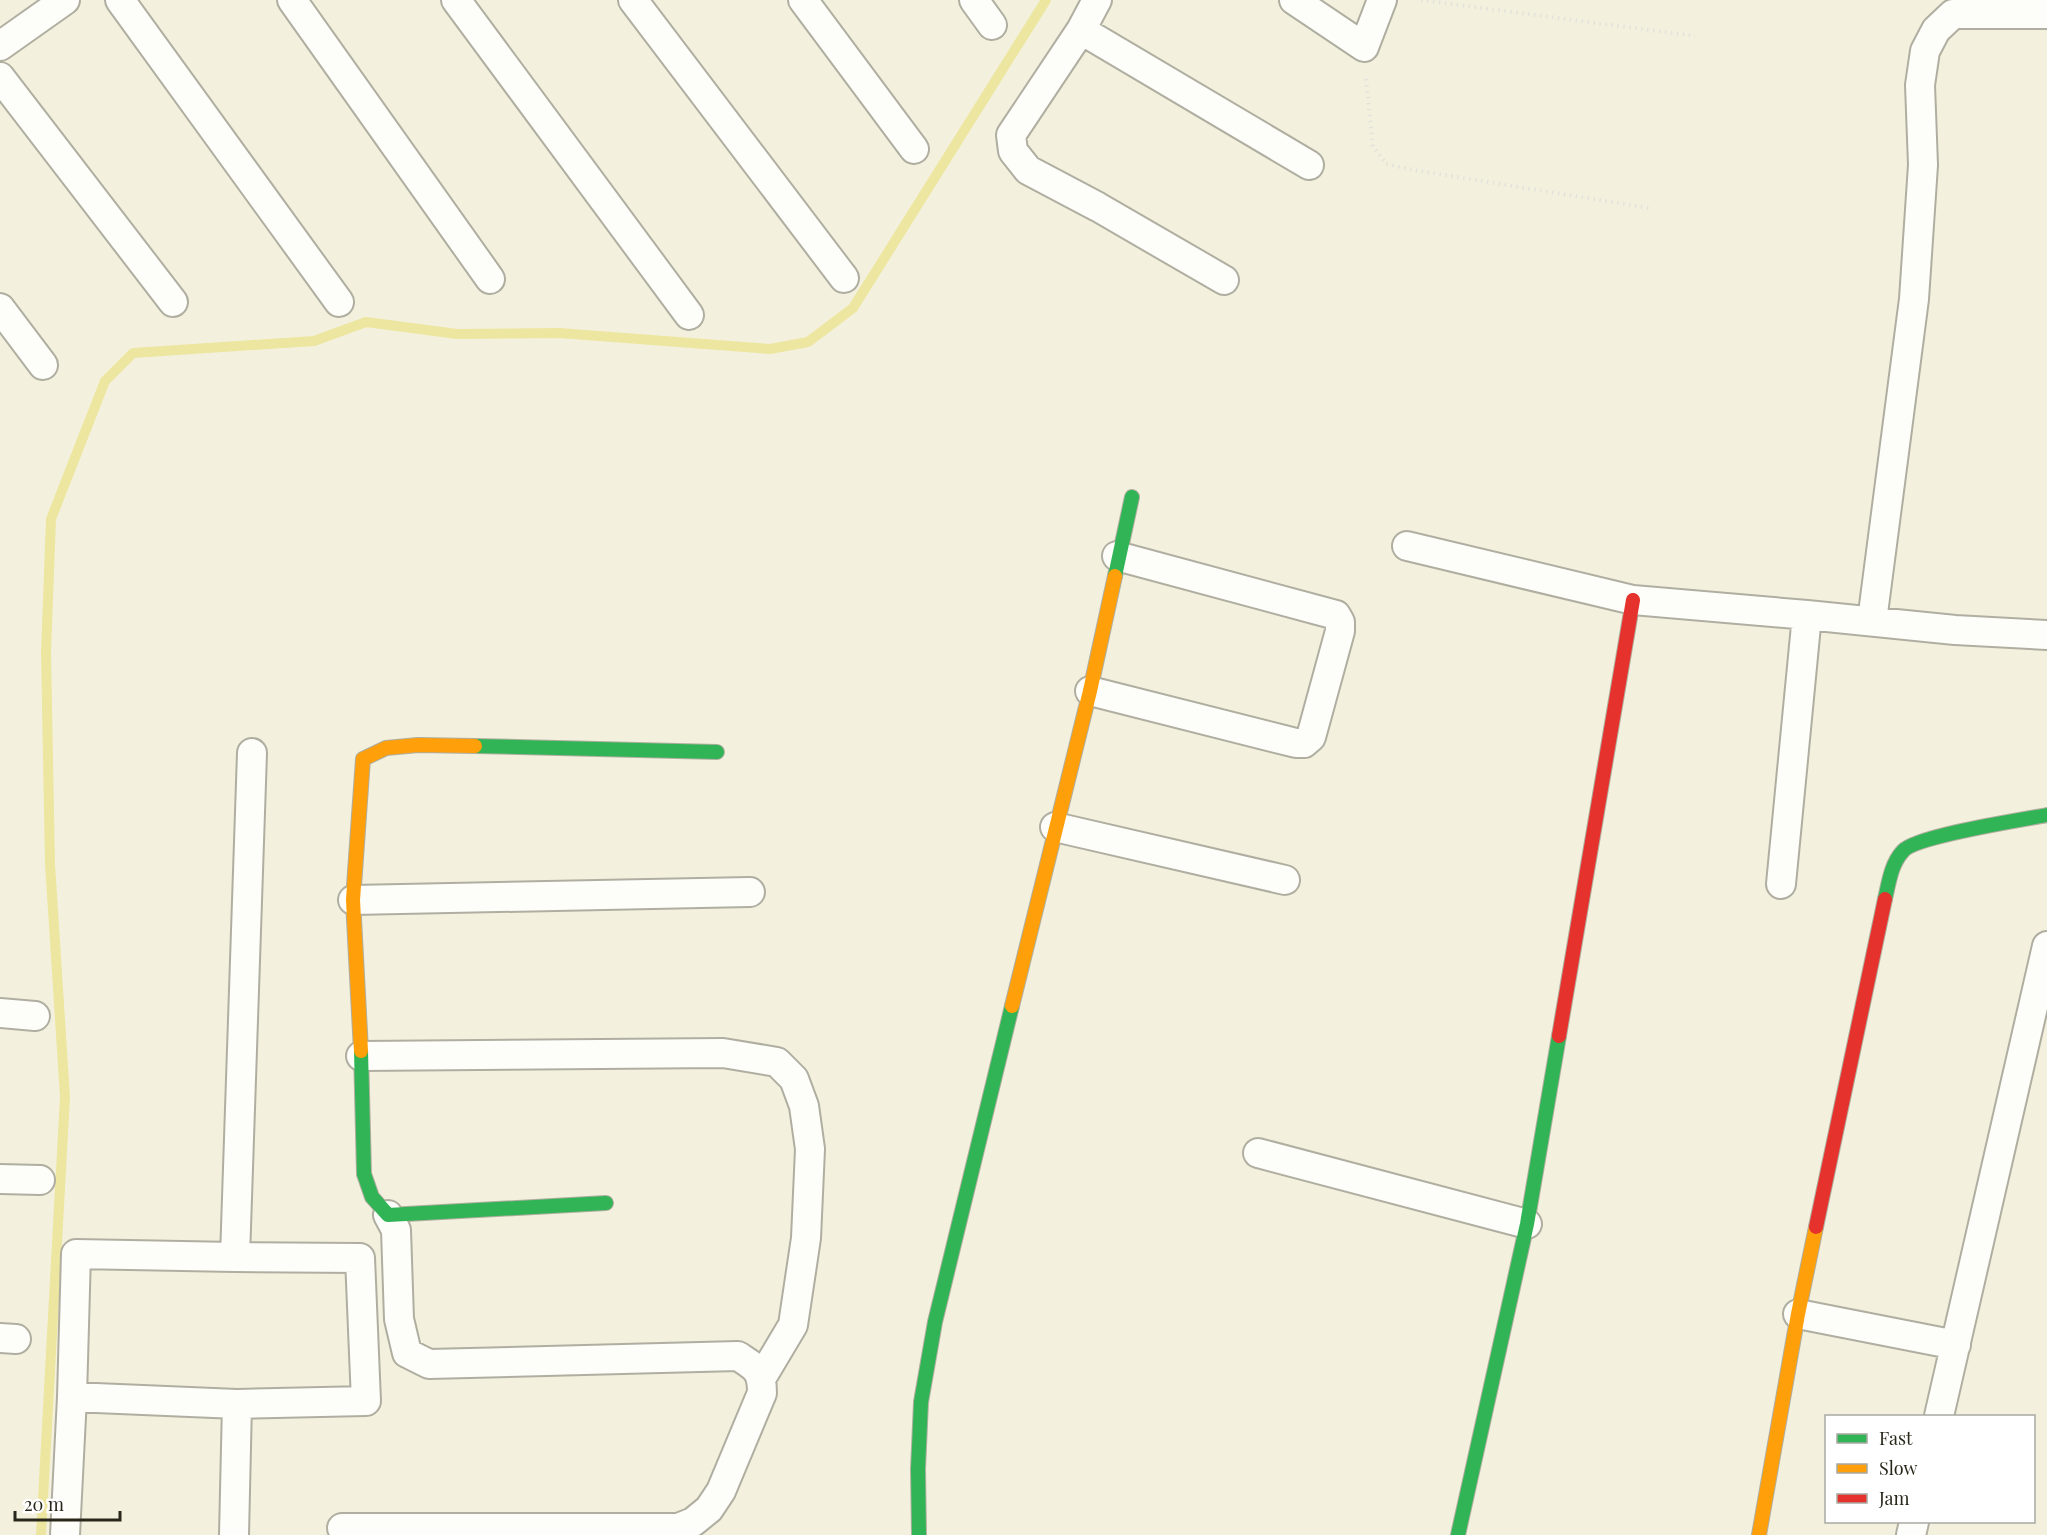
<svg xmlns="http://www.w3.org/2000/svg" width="2047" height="1535" viewBox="0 0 2047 1535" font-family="'Playfair Display',serif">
	<rect width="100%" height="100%" fill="#f3f1de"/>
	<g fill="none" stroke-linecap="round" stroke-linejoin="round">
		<!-- stream -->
		<path stroke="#ede6a0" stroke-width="10" d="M41,1535L65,1097L50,864L46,652L51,519L105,381L133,353L314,341L366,322L457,334L559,333L770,349L808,342L853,308L1046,0"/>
		<!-- street casing -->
		<g stroke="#b0aea0" stroke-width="32">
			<path id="street" d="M120,0L339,302
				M292,0L490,279
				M456,0L689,315
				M633,0L844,278
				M803,0L914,149
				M974,0L992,25
				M1097,0L1081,30L1011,135L1013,151L1028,170L1098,207L1224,280
				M1294,0L1364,47L1382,0
				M1081,30L1309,165
				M0,46L65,0
				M0,77L173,302
				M0,308L43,365
				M1407,546L1633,600L1807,615
				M1872,621L1914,299L1923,165L1920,85L1925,51L1936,30L1953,14H2047
				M1090,691L1296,743H1304L1311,737L1340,631V622L1336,615L1117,556
				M1055,827L1285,880
				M1781,884L1807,615L1955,630L2047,635
				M353,900L750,892
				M0,1013L35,1016
				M361,1056L723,1053L777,1062L794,1079L804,1106L810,1149L806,1238L793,1325L762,1377
				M1258,1153L1527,1224
				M0,1179L40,1180
				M1798,1314L1956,1345
				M0,1338L16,1339
				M72,1397L76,1254L235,1257
				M237,1404L366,1401L360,1258L235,1257L252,753
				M1939,1416L2047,946
				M342,1528H678L693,1522L709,1509L721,1491L762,1393C762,1370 756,1368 738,1356L429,1364L407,1353L399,1319L396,1230L388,1215
				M65,1535L72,1397L237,1404L234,1535
				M1911,1535L1914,1522"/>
		</g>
		<!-- fast casing -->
		<g stroke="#b0aea0" stroke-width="16">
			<path id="fast" d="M1115,576L1132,497
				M475,746L717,752
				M1885,899C1889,882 1891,864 1903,851C1916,836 2021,820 2047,815
				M361,1051L364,1174L372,1197L388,1215L606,1203
				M919,1535L918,1469L921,1402L935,1322L1012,1006
				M1458,1535L1527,1224L1559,1036"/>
		</g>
		<!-- slow casing -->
		<g stroke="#b0aea0" stroke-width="16">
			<path id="slow" d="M1012,1006L1090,691L1115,576
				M361,1051L353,900L363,759L386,748L418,745L475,746
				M1759,1535L1798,1314L1816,1227"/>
		</g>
		<!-- jam casing -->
		<g stroke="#b0aea0" stroke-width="16">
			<path id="jam" d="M1559,1036L1633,600
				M1816,1227L1885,899"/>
		</g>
		<!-- path -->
		<path stroke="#e3e2db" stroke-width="4" stroke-dasharray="1.5 4.5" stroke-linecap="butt" d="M1421,0L1695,36
			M1366,79L1373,146L1386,164L1414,170L1649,208"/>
		<!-- street -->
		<use href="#street" stroke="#fdfdfa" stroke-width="28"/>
		<!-- fast -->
		<use href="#fast" stroke="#30b455" stroke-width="14"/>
		<!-- slow -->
		<use href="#slow" stroke="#ff9f0a" stroke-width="14"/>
		<!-- jam -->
		<use href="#jam" stroke="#e5322d" stroke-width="14"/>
	</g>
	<!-- legend -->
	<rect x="1825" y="1415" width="210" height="108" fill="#ffffff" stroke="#a9a9a3" stroke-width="1.5"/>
	<rect x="1837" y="1434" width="30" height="9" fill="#30b455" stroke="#a9a9a3" stroke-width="1.5"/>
	<text x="1879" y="1445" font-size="18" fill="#282719">Fast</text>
	<rect x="1837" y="1464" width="30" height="9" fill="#ff9f0a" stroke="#a9a9a3" stroke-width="1.5"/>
	<text x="1879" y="1475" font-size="18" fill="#282719">Slow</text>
	<rect x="1837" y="1494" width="30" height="9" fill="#e5322d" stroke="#a9a9a3" stroke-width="1.5"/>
	<text x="1879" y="1505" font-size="18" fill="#282719">Jam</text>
	<!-- scale -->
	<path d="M15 1511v9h105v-9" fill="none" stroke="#282719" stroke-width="3"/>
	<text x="24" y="1511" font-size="18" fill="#282719" stroke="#ffffff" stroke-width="4.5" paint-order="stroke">20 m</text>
</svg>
